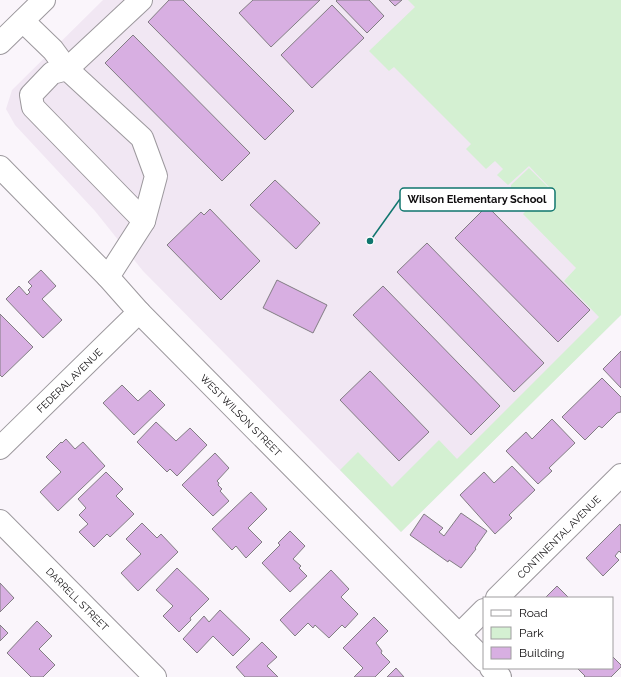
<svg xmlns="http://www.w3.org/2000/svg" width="621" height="677" viewBox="0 0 621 677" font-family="Raleway,sans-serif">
	<rect width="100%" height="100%" fill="#faf5fb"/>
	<!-- built -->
	<path fill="#f1e7f3" d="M103,0H621V315L401,532L143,271L95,211L15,125L6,109L12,90Z"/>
	<!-- green -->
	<path fill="#d4f0d2" d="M408,0H621V315L401,532L340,470L358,452L392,487L439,440L457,459L599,317L564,281L576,268L523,214L549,187L529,166L508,185L497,175L503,169L495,161L486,169L466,149L471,144L394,67L389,71L369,51L415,7Z
		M529,168L548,187L525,210L511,196V185Z"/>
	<!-- building -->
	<path fill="#d8afe2" stroke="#827d83" d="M169,0H183L294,111L265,140L148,22Z
		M253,0H320L271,47L239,13Z
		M337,0H369L384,16L367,33L336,1Z
		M389,0H402L395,6Z
		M332,5L364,38L312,88L281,55Z
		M133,35L250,153L222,181L105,63Z
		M275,180L320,223L296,249L250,205Z
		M487,206L590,310L558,342L455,238Z
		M210,209L260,261L221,300L167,245L201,212L204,215Z
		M427,243L544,363L514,392L397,272Z
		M41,270L56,286L42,299L62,320L43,338L6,299L19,286L27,295L30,292L28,290L32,286L28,282Z
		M277,280L327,305L313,333L263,308Z
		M383,286L500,406L471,435L353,315Z
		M0,314L33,347L2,377L0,375Z
		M621,351V388L603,369Z
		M370,371L429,432L399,461L340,400Z
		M602,378L621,397V412L617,413L602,428L599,426L585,440L562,417Z
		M122,385L138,401L150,390L165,405L134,435L103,403Z
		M552,419L575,443L549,468L552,471L538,484L506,451L526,432L532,439Z
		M156,422L176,441L190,428L207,445L177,476L170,469L167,472L137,442Z
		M66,439L75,449L83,442L105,466L58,511L40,492L61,472L46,457L61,442L62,443Z
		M215,453L229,468L217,481L219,483L218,485L222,489L220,491L229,501L213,516L182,485Z
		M512,466L535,490L509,515L512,518L495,534L460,495L484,472L494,483Z
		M106,472L123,489L116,496L134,514L110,537L107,534L94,547L79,532L88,524L79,515L86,508L78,499Z
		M251,492L267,509L248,528L262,542L246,558L236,546L232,550L212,529Z
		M461,513L487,531L475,548L476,549L461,568L449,560L448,562L410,535L424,514L443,528L439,532L444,536Z
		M142,523L157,538L161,534L178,552L138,591L121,573L141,554L126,539Z
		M620,524L621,526V553L619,551L615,556L619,560L603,576L586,558Z
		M290,531L305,546L293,559L301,566L299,568L307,576L290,592L262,563L280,545L278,543Z
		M177,568L209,599L190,618L191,620L179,632L163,616L173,606L156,590Z
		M331,570L349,589L341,597L358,614L345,628L342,625L329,638L315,625L313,628L308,623L295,636L280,620Z
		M0,583L14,598L0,612Z
		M557,586L569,598H545Z
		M220,610L250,639L233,656L213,636L197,653L183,639L204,616L209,622Z
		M374,617L388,631L376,643L382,651L381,653L390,662L375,677H354L363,668L343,648Z
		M37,621L52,636L39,649L55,665L43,677H31L7,653Z
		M0,625L8,633L0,641Z
		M262,642L277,657L267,666L278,677H245L236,667Z
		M612,656L621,665V667L611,677H584L585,676L577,668H612Z
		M396,668L404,677H387Z"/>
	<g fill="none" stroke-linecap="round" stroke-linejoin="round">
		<!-- minor casing -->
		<g stroke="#9c989d" stroke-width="24">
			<g id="minor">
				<path d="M23,21L53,50L67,69L142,138L156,176L144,221"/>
				<path id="s1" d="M0,167L108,277L139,312L484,660"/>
				<path d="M108,277L144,221L33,107L31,95L52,73L67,69L141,0"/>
				<path id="s2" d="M0,448L139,312"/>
				<path id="s3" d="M0,521L155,677"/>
				<path id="s4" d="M497,598L621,475"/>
				<path d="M459,635L484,610"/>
				<path d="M491,668L500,677"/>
			</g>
		</g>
		<!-- major casing -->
		<g stroke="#9c989d" stroke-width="24">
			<path id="major" d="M0,43L44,0"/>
		</g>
		<!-- minor -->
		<use href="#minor" stroke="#fff" stroke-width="22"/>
		<!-- major -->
		<use href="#major" stroke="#fff" stroke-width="22"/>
	</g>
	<g text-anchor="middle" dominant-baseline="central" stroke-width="3.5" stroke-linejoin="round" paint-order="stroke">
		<!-- street labels -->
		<g font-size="10" fill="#0f0d0f" stroke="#fff">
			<text stroke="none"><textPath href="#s2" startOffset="97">FEDERAL AVENUE</textPath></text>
			<text stroke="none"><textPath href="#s1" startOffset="346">WEST WILSON STREET</textPath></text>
			<text stroke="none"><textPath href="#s4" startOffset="87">CONTINENTAL AVENUE</textPath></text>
			<text stroke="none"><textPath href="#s3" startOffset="110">DARRELL STREET</textPath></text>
		</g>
	</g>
	<!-- callouts -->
	<path fill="none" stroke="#0f766e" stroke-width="1.5" d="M370 241L400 199"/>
	<circle fill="#0f766e" stroke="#fff" stroke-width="1.5" cx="370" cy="241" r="4"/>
	<rect fill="#fff" stroke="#0f766e" stroke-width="1.5" x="400" y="188" width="155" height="23" rx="4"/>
	<g font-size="11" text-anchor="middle" font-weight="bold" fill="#0f0d0f">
		<text x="477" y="203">Wilson Elementary School</text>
	</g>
	<!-- legend -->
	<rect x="483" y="597" width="130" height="72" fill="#ffffff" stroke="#9f9e9f"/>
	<rect x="491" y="610" width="20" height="6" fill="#ffffff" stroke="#9f9e9f"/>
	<text x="519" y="617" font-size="12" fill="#0f0d0f">Road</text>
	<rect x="491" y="627" width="20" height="12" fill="#d4f0d2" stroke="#9f9e9f"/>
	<text x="519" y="637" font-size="12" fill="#0f0d0f">Park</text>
	<rect x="491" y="647" width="20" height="12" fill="#d8afe2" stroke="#9f9e9f"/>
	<text x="519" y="657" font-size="12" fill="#0f0d0f">Building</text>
</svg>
